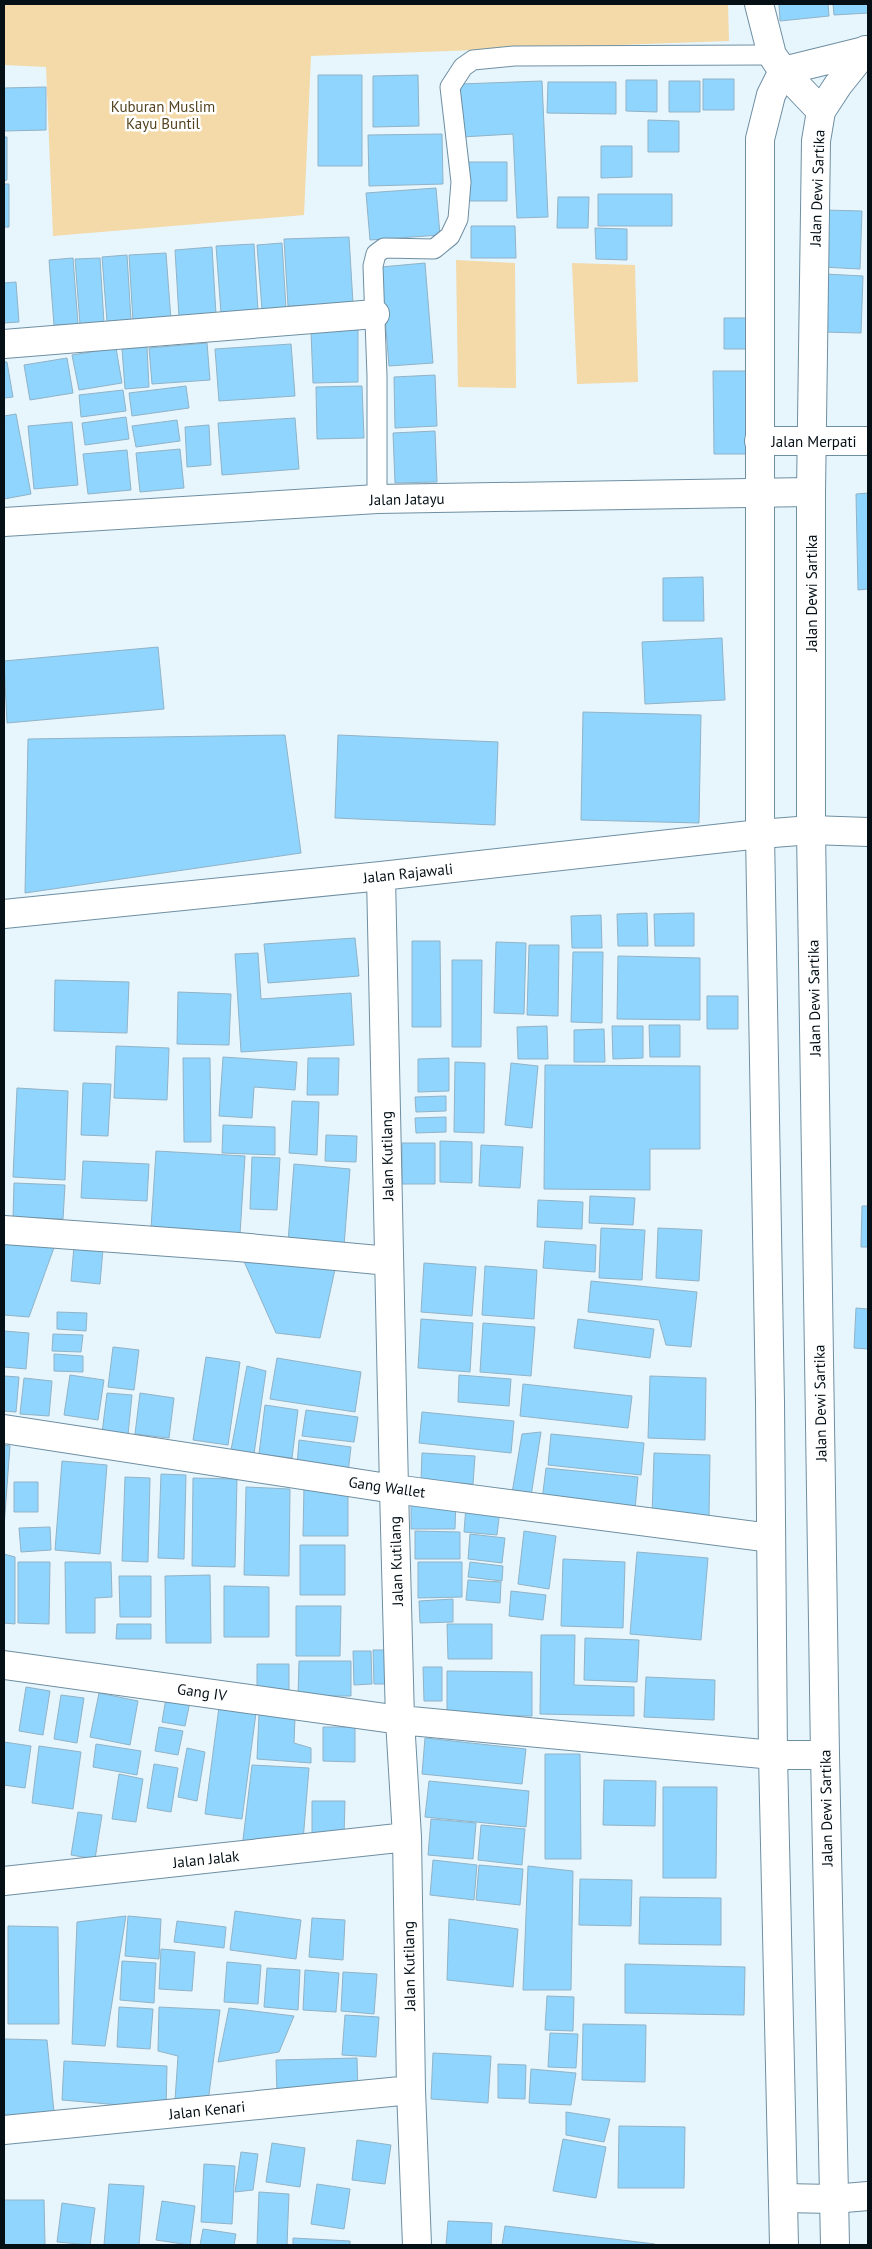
<svg xmlns="http://www.w3.org/2000/svg" width="872" height="2249" viewBox="0 0 872 2249" font-family="'PT Sans',sans-serif">
	<rect width="100%" height="100%" fill="#e7f5fd"/>
	<!-- green -->
	<path fill="#f3daa8" d="M4,4H728L729,41L311,56L304,215L53,236L46,67L4,65Z
		M456,260L515,263L516,388L458,387Z
		M572,263L635,265L638,382L577,384Z"/>
	<!-- building -->
	<path fill="#8fd5fd" stroke="#91b3c7" d="M779,4H828L829,16L780,21Z
		M833,4H868V13L834,15Z
		M318,75H362V166H318Z
		M418,75L419,126L373,127V76Z
		M703,79H734V110H703Z
		M626,80H657V112L626,111Z
		M542,81L548,217L517,218L513,134L462,137L460,84Z
		M669,81H700V112H669Z
		M548,82H616V114L547,113Z
		M46,87V130L4,131V88Z
		M648,120L679,121V152H648Z
		M442,134L443,184L369,186L368,135Z
		M4,137H7V180L4,181Z
		M601,146H632V177L601,178Z
		M465,162H507V201H465Z
		M4,184H9V227H4Z
		M436,188L440,235L370,240L366,193Z
		M598,194H672V226H598Z
		M558,197H589L588,228H557Z
		M824,210L862,211L860,269L822,267Z
		M471,226H515L516,258H471Z
		M595,228L627,229V260L596,259Z
		M349,237L353,303L288,306L284,239Z
		M282,243L286,308L262,310L257,245Z
		M254,244L258,311L221,313L216,246Z
		M212,247L216,314L179,317L175,250Z
		M166,253L171,320L133,322L129,255Z
		M127,255L131,320L107,322L102,257Z
		M73,258L78,324L54,325L49,260Z
		M100,258L104,323L80,324L75,259Z
		M425,263L433,363L389,366L381,267Z
		M825,274L863,276L861,333L823,332Z
		M16,282L19,322L4,323V283Z
		M724,318H755V349H724Z
		M358,330V382L313,383L311,331Z
		M207,343L210,380L152,384L149,348Z
		M291,344L295,396L219,401L215,349Z
		M147,347L149,387L125,389L122,349Z
		M116,348L122,383L79,390L72,355Z
		M67,358L73,393L30,400L24,365Z
		M4,362H7L13,397L4,398Z
		M713,371H747L748,454H714Z
		M435,375L437,426L395,428L394,377Z
		M186,386L189,408L132,416L129,393Z
		M362,386L364,438L317,439L316,387Z
		M123,390L126,411L81,417L79,395Z
		M16,414L31,494L4,499V416Z
		M126,417L129,439L85,445L82,423Z
		M295,418L299,469L222,475L218,423Z
		M177,420L180,441L136,447L132,426Z
		M72,422L78,485L34,489L28,426Z
		M209,425L211,465L187,467L185,427Z
		M435,431L437,482L395,483L393,433Z
		M180,449L184,488L140,492L136,453Z
		M127,450L131,490L88,494L83,454Z
		M868,493V589L858,590L856,494Z
		M703,577L704,621H663V578Z
		M722,638L725,700L645,704L642,642Z
		M158,647L164,709L7,723L4,661Z
		M583,712L701,715L699,823L581,820Z
		M285,735L301,853L25,893L28,739Z
		M338,735L498,742L495,825L335,818Z
		M647,913L648,946H618L617,914Z
		M694,913V946H655L654,914Z
		M601,915L602,948H572L571,916Z
		M355,938L359,976L268,983L264,944Z
		M412,941H440L441,1027H412Z
		M496,942L526,943L524,1014L494,1013Z
		M529,945H559L558,1016L527,1015Z
		M573,952H603L602,1023L571,1022Z
		M258,953L261,999L351,993L354,1045L241,1052L235,954Z
		M618,956L700,958V1020L617,1019Z
		M452,960H482L481,1047H452Z
		M55,980L129,982L127,1033L54,1031Z
		M178,992L231,994L229,1045L177,1044Z
		M707,996H738V1029H707Z
		M649,1025H680V1057H650Z
		M547,1026L548,1059H518L517,1027Z
		M612,1026H643V1058L613,1059Z
		M604,1029L605,1062H574V1030Z
		M116,1046L169,1048L167,1100L114,1098Z
		M223,1057L297,1062L295,1090L254,1087L252,1118L219,1116Z
		M183,1058H210L211,1142H184Z
		M308,1058H339L338,1095H307Z
		M449,1058V1091L418,1092V1059Z
		M455,1062L485,1063L484,1133L454,1132Z
		M511,1063L538,1066L532,1128L505,1125Z
		M545,1065L700,1066V1149H650V1190L544,1189Z
		M83,1083L111,1084L108,1136L81,1135Z
		M17,1088L68,1091L65,1180L13,1177Z
		M446,1096V1111L416,1112L415,1097Z
		M292,1101L319,1102L317,1155L289,1153Z
		M446,1117V1132L416,1133L415,1118Z
		M223,1125L275,1127V1155L222,1153Z
		M326,1135L357,1136L356,1162L325,1161Z
		M440,1141L472,1142V1183L440,1182Z
		M402,1143H435V1184H402Z
		M481,1145L523,1147L520,1188L479,1186Z
		M156,1151L245,1156L240,1234L151,1228Z
		M252,1157L280,1158L277,1210L250,1209Z
		M83,1161L149,1164L147,1201L81,1198Z
		M294,1164L350,1169L344,1246L288,1242Z
		M14,1183L65,1185L63,1219L13,1217Z
		M590,1196L635,1198L633,1225L589,1223Z
		M538,1200L583,1202L582,1229L537,1227Z
		M862,1206H868V1247H861Z
		M601,1228L645,1230L642,1280L599,1278Z
		M658,1228L702,1230L699,1281L656,1278Z
		M4,1240L55,1245L29,1317L4,1315Z
		M545,1241L596,1245L595,1272L543,1268Z
		M74,1246L103,1249L100,1284L71,1281Z
		M242,1257L336,1265L320,1338L276,1333Z
		M424,1263L476,1267L472,1316L421,1312Z
		M485,1266L537,1270L534,1319L482,1315Z
		M591,1281L697,1292L691,1347L666,1345L659,1320L588,1312Z
		M856,1308L868,1309V1349L854,1348Z
		M57,1312L87,1313L86,1331L57,1329Z
		M421,1319L473,1323L470,1372L418,1368Z
		M578,1319L654,1329L650,1358L574,1348Z
		M483,1323L535,1327L531,1376L480,1372Z
		M4,1331L29,1333L26,1369L4,1367Z
		M53,1334L83,1335L81,1352L52,1351Z
		M113,1347L139,1350L134,1390L108,1387Z
		M54,1354L83,1356V1372L54,1371Z
		M206,1357L240,1362L228,1445L193,1440Z
		M277,1358L361,1372L355,1412L270,1399Z
		M247,1366L266,1371L254,1454L231,1450Z
		M70,1375L104,1380L98,1420L64,1415Z
		M459,1375L511,1379L509,1406L458,1402Z
		M4,1376L19,1377L16,1412L4,1411Z
		M650,1376L706,1378L705,1440L648,1438Z
		M24,1378L52,1381L49,1416L20,1414Z
		M523,1384L632,1396L628,1428L520,1416Z
		M107,1393L132,1395L128,1435L102,1433Z
		M140,1393L174,1398L169,1438L135,1434Z
		M265,1405L298,1410L292,1458L259,1454Z
		M306,1410L358,1417L354,1442L302,1436Z
		M422,1412L514,1421L511,1453L419,1443Z
		M541,1432L531,1496L512,1493L522,1434Z
		M551,1434L644,1443L641,1475L548,1465Z
		M299,1440L351,1447L348,1473L297,1466Z
		M4,1445L10,1446L4,1527Z
		M422,1453L475,1456L473,1484L421,1480Z
		M654,1453L710,1455L709,1518L652,1516Z
		M62,1461L107,1465L100,1554L55,1550Z
		M546,1468L638,1477L635,1509L542,1500Z
		M161,1474L186,1475L184,1559L158,1558Z
		M125,1477L150,1478L148,1562L122,1561Z
		M193,1478L237,1479L235,1567L192,1566Z
		M14,1482H38V1512H14Z
		M304,1486H348V1536H303Z
		M246,1487L290,1489L289,1576L244,1575Z
		M411,1501H456L455,1529H411Z
		M466,1506L500,1510L497,1535L464,1532Z
		M50,1527L51,1550L21,1552L19,1528Z
		M415,1531L460,1532V1559H415Z
		M524,1531L556,1536L549,1589L518,1584Z
		M470,1534L505,1538L502,1563L468,1559Z
		M300,1545H345V1595H300Z
		M637,1552L708,1558L701,1640L630,1634Z
		M4,1554L15,1557V1624L4,1623Z
		M563,1559L625,1562L623,1628L561,1626Z
		M18,1562H50L49,1624L18,1623Z
		M65,1562H111L112,1597L95,1598V1633H66Z
		M418,1562H462V1597L418,1598Z
		M470,1562L503,1566L502,1581L468,1577Z
		M210,1575L211,1643H166L165,1576Z
		M119,1576H151V1617H120Z
		M468,1580L501,1582L500,1603L466,1600Z
		M224,1586L269,1587V1637H224Z
		M511,1591L546,1595L543,1620L509,1616Z
		M453,1599V1622L420,1623L419,1601Z
		M296,1606H341L340,1656H296Z
		M117,1624H151V1639H116Z
		M447,1624H492V1659H448Z
		M541,1635H575L574,1685L634,1687V1716L540,1714Z
		M585,1638L639,1640L637,1682L584,1680Z
		M373,1650H392L393,1684H374Z
		M353,1651H371L372,1684L354,1685Z
		M299,1661H351V1696H298Z
		M257,1664H289V1699L257,1698Z
		M423,1667H442V1701H424Z
		M447,1671L532,1672V1716L447,1715Z
		M646,1677L715,1680L714,1720L644,1717Z
		M26,1687L50,1691L43,1735L19,1731Z
		M99,1693L138,1701L130,1745L90,1737Z
		M61,1695L84,1698L77,1743L54,1739Z
		M166,1698L190,1702L185,1726L162,1722Z
		M219,1707L256,1713L242,1819L205,1814Z
		M259,1714L295,1717L294,1743L311,1748V1763L257,1759Z
		M159,1727L183,1731L178,1755L155,1751Z
		M323,1727H355V1762L323,1761Z
		M425,1738L526,1749L522,1784L422,1774Z
		M4,1742L31,1746L25,1788L4,1785Z
		M96,1744L141,1751L137,1775L93,1767Z
		M39,1746L81,1752L73,1809L32,1803Z
		M187,1748L205,1752L197,1801L178,1797Z
		M545,1754H580L581,1859H545Z
		M154,1764L178,1768L171,1812L147,1808Z
		M252,1765L309,1768L303,1841L242,1848Z
		M119,1774L143,1779L136,1822L112,1819Z
		M604,1780L656,1781L655,1826L603,1825Z
		M429,1781L529,1791L526,1827L425,1817Z
		M663,1787H717L716,1878H663Z
		M312,1801H345L344,1836H312Z
		M78,1812L102,1815L95,1859L71,1855Z
		M431,1819L476,1823L473,1859L428,1855Z
		M481,1825L525,1829L522,1865L478,1860Z
		M433,1860L477,1865L474,1900L430,1895Z
		M479,1865L523,1869L520,1905L476,1900Z
		M528,1866L573,1871L571,1990H523Z
		M580,1879L632,1880L631,1926L579,1925Z
		M640,1897L721,1898V1945L639,1944Z
		M235,1911L301,1920L296,1959L230,1950Z
		M126,1916L105,2046L72,2044L77,1922Z
		M128,1916L161,1919L159,1959L125,1956Z
		M312,1918L345,1920L343,1960L309,1957Z
		M449,1919L518,1929L513,1987L447,1980Z
		M177,1921L226,1927L224,1948L174,1942Z
		M8,1926L58,1927L59,2024H8Z
		M161,1949L195,1952L192,1991L159,1989Z
		M122,1961L156,1963L154,2003L120,2000Z
		M227,1962L261,1965L258,2004L224,2002Z
		M625,1964L745,1967L744,2015L625,2013Z
		M267,1968L300,1970L298,2010L264,2007Z
		M305,1970L339,1973L336,2012L303,2010Z
		M343,1972L377,1974L374,2014L341,2011Z
		M547,1996L574,1997L573,2031L545,2030Z
		M119,2007L153,2009L150,2049L117,2047Z
		M159,2007L220,2010L208,2102L175,2100L178,2056L158,2051Z
		M229,2008L294,2016L279,2052L218,2062Z
		M345,2015L379,2017L376,2057L342,2055Z
		M583,2024L646,2025L645,2082L582,2080Z
		M550,2033L578,2034L576,2068L548,2067Z
		M4,2039L47,2040L54,2112L4,2119Z
		M433,2053L491,2056L488,2103L431,2099Z
		M357,2058L358,2093L277,2095L276,2060Z
		M64,2061L167,2066L166,2109L62,2100Z
		M498,2064L526,2065L525,2099L498,2098Z
		M531,2069L576,2073L571,2105L529,2103Z
		M566,2112L610,2119L604,2142L566,2135Z
		M619,2126L685,2127L684,2188H618Z
		M563,2139L606,2147L596,2198L553,2191Z
		M357,2140L391,2145L385,2184L352,2180Z
		M272,2143L305,2148L300,2187L266,2182Z
		M241,2152L258,2154L253,2190L235,2192Z
		M204,2164L235,2166L232,2224L201,2222Z
		M109,2184L144,2186L139,2245H104Z
		M317,2184L350,2189L344,2229L311,2224Z
		M259,2192L289,2194L287,2245H257Z
		M4,2200H44L45,2245H4Z
		M162,2201L195,2206L190,2245L156,2240Z
		M62,2203L95,2208L90,2245L57,2242Z
		M448,2221L492,2223L491,2245H446Z
		M505,2226L655,2244V2245H502Z
		M203,2229L236,2234L234,2245H200Z
		M293,2238L350,2241V2245H293Z"/>
	<g fill="none" stroke-linecap="round" stroke-linejoin="round">
		<!-- service casing -->
		<g stroke="#6e8fa2" stroke-width="21">
			<path id="service" d="M377,499V376L373,266L376,254L384,248L434,249L450,236L458,219L461,182L450,87L463,67L473,60L514,56L772,55"/>
		</g>
		<!-- minor casing -->
		<g stroke="#6e8fa2" stroke-width="30">
			<path id="minor" d="M759,4L772,55L783,71L821,111
				M4,344L375,314
				M759,441H868
				M4,522L377,499L811,492
				M381,876L394,1489L400,1720L407,1837L411,2090L417,2245
				M4,914L381,876L760,834L811,830L868,832
				M4,1230L238,1247L389,1261
				M4,1429L394,1489L771,1538
				M4,1665L400,1720L773,1755H825
				M4,1881L407,1837
				M4,2130L411,2090
				M783,2198L833,2199L868,2196"/>
		</g>
		<!-- tertiary casing -->
		<g stroke="#6e8fa2" stroke-width="30">
			<path id="tertiary" d="M784,2245L773,1755L770,1402L760,834V139L771,95L783,71L868,50
				M835,2245L825,1755L811,830V492L816,141L821,111L838,85L866,50"/>
		</g>
		<!-- service -->
		<use href="#service" stroke="#fff" stroke-width="19"/>
		<!-- minor -->
		<use href="#minor" stroke="#fff" stroke-width="28"/>
		<!-- tertiary -->
		<use href="#tertiary" stroke="#fff" stroke-width="28"/>
	</g>
	<g text-anchor="middle" dominant-baseline="central" stroke-width="5" stroke-linejoin="round" paint-order="stroke">
		<!-- park labels -->
		<g font-size="15" fill="#53421e" stroke="#fff">
			<text x="163" y="106">Kuburan Muslim<tspan x="163" dy="17">Kayu Buntil</tspan></text>
		</g>
		<!-- street labels -->
		<g font-size="15" fill="#040f16" stroke="#fff">
			<text transform="translate(817 188) rotate(-88)">Jalan Dewi Sartika</text>
			<text x="814" y="441">Jalan Merpati</text>
			<text transform="translate(407 499) rotate(-1)">Jalan Jatayu</text>
			<text transform="translate(811 593) rotate(-90)">Jalan Dewi Sartika</text>
			<text transform="translate(408 873) rotate(-6)">Jalan Rajawali</text>
			<text transform="translate(814 998) rotate(-91)">Jalan Dewi Sartika</text>
			<text transform="translate(387 1156) rotate(-91)">Jalan Kutilang</text>
			<text transform="translate(820 1403) rotate(-91)">Jalan Dewi Sartika</text>
			<text transform="translate(387 1487) rotate(8)">Gang Wallet</text>
			<text transform="translate(396 1561) rotate(-92)">Jalan Kutilang</text>
			<text transform="translate(202 1692) rotate(8)">Gang IV</text>
			<text transform="translate(826 1808) rotate(-91)">Jalan Dewi Sartika</text>
			<text transform="translate(206 1859) rotate(-6)">Jalan Jalak</text>
			<text transform="translate(409 1966) rotate(-91)">Jalan Kutilang</text>
			<text transform="translate(207 2110) rotate(-6)">Jalan Kenari</text>
		</g>
	</g>
	<!-- border -->
	<rect width="872" height="2249" fill="none" stroke="#040f16" stroke-width="10"/>
</svg>
